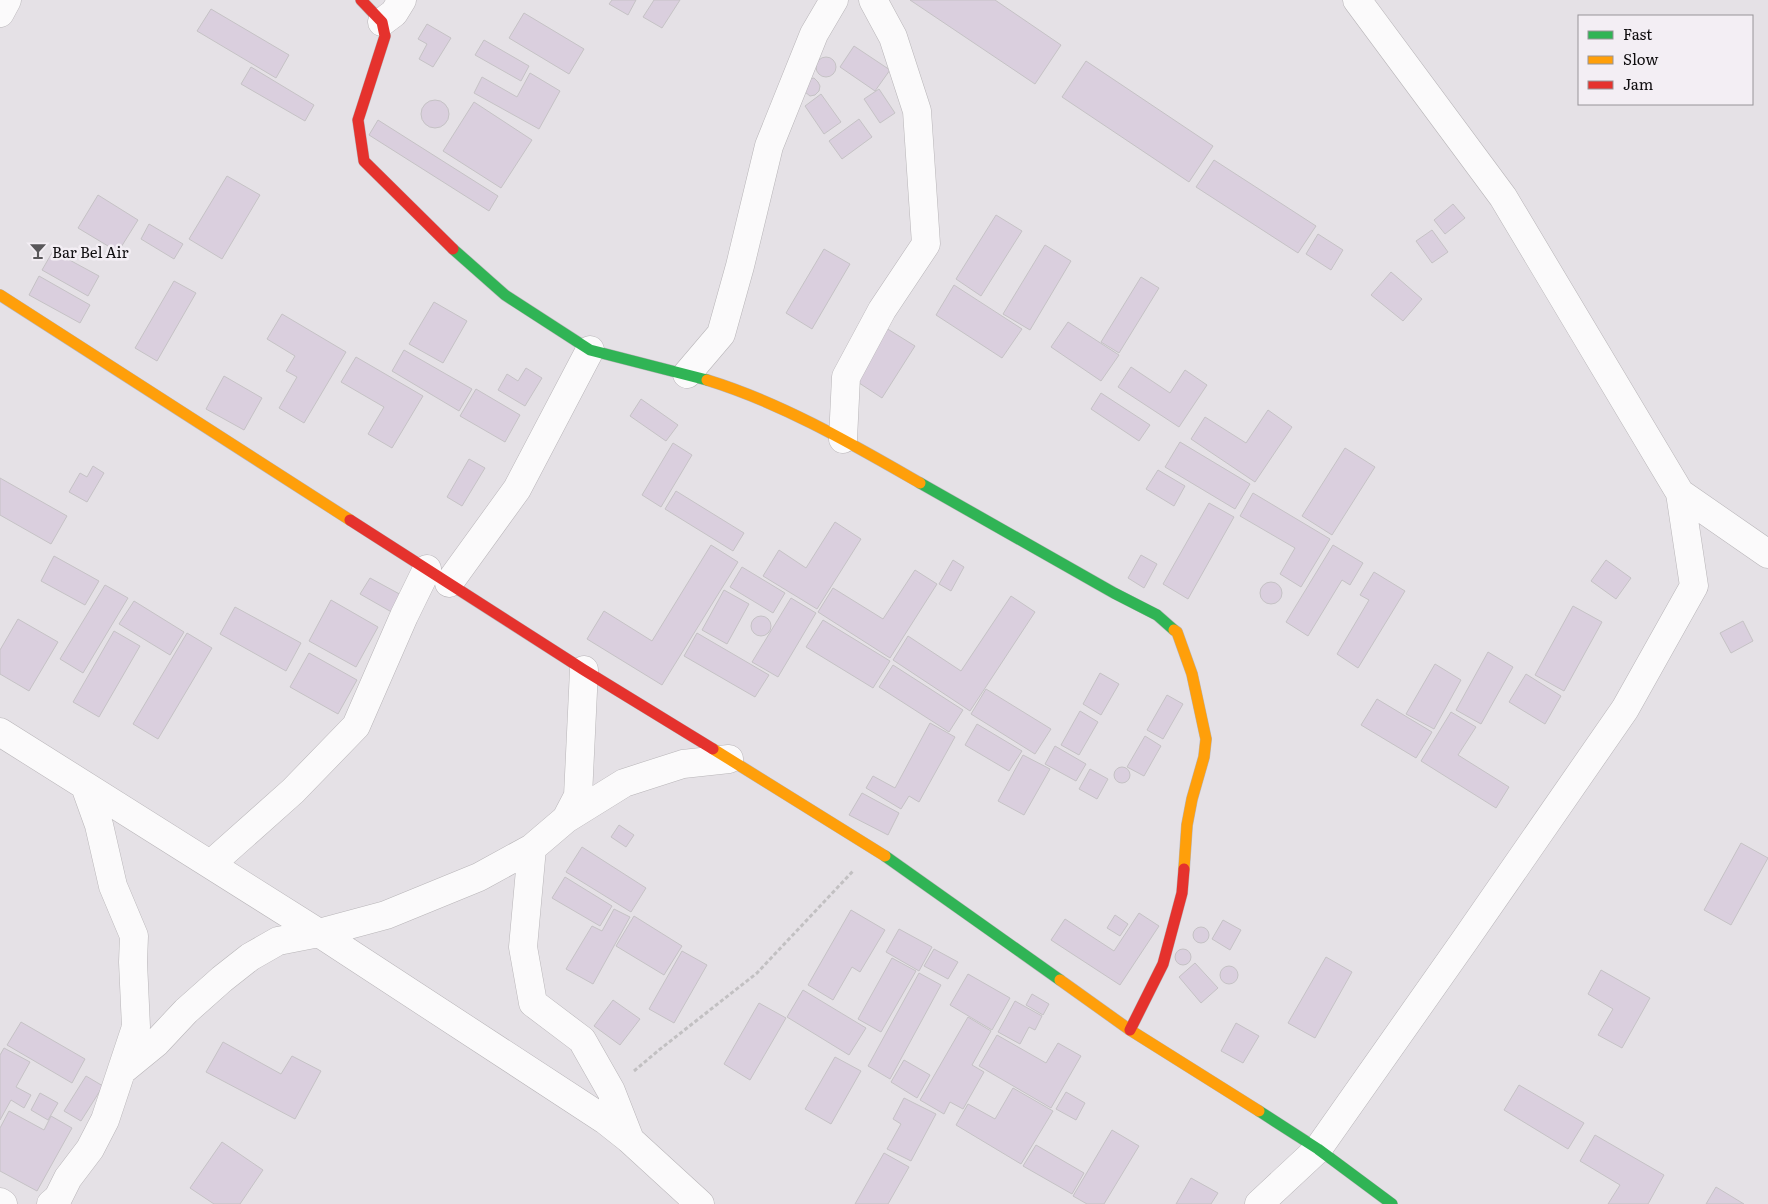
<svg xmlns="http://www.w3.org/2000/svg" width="1768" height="1204" viewBox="0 0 1768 1204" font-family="Literata,serif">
	<rect width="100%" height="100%" fill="#e5e1e6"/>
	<!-- building -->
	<path fill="#dacfde" stroke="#c5c2c5" d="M612,0H636L628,15L609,4Z
		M654,0H680L662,28L643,17Z
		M910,0H995L1061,45L1035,84Z
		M211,9L289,55L276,78L197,31Z
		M524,13L584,49L569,74L509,38Z
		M427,24L451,38L433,67L419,59L427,44L418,39Z
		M484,40L529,66L521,81L475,55Z
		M854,46L890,70L875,91L840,67Z
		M816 67a10 10 0 1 1 20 0a10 10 0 1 1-20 0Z
		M1086,61L1213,146L1189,182L1062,97Z
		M251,67L314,105L305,121L241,84Z
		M530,73L560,91L539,129L474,93L482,77L517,97Z
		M814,78L818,82L820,86L819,91L815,95L810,96L805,92L809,79Z
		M879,89L895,113L880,123L864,99Z
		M821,94L841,122L824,134L805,106Z
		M421 114a14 14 0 1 1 28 0a14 14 0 1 1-28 0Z
		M474,102L532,140L501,188L443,151Z
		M859,119L872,137L842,159L829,141Z
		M378,120L498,196L489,211L369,135Z
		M1214,160L1316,226L1298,253L1196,187Z
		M227,176L260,195L222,259L189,239Z
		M98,195L138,220L118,252L78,228Z
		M1453,204L1465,218L1445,234L1434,220Z
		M996,215L1022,231L981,296L956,279Z
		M149,224L183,244L174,259L141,239Z
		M1432,230L1448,252L1432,263L1416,241Z
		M1318,234L1343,250L1331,270L1306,254Z
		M1045,245L1071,261L1030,330L1003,314Z
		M824,249L850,264L812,329L786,313Z
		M53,251L99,276L88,296L42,270Z
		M1391,272L1422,299L1403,321L1371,295Z
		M39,276L90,305L80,323L29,295Z
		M1141,277L1159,288L1119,353L1101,342Z
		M174,281L196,293L157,361L135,348Z
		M954,285L1022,329L1002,358L936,315Z
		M434,302L467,321L443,363L409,344Z
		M282,314L346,352L304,423L279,408L297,377L286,371L295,356L267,339Z
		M1068,322L1119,355L1101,381L1051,347Z
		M886,328L915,346L882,398L853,379Z
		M404,350L472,389L459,411L392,371Z
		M356,357L423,396L392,448L368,434L384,407L341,382Z
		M1131,367L1170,393L1185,370L1207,385L1179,427L1118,387Z
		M526,368L542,378L525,406L498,390L507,374L518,381Z
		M224,376L262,398L244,430L206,409Z
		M476,389L520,415L505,442L460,416Z
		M1101,393L1150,425L1139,441L1091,409Z
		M641,399L678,425L666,441L630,416Z
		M1268,410L1292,427L1255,482L1191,439L1205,417L1246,443Z
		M1180,442L1250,484L1235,509L1165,467Z
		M673,443L692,455L661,507L642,495Z
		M1345,448L1375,467L1332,535L1302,516Z
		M469,459L485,468L462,506L447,497Z
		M93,466L104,473L87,502L69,492L80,473L87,477Z
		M1158,470L1185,486L1174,506L1146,489Z
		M0,478L67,516L51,544L0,515Z
		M676,491L744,533L733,551L665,509Z
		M1253,493L1330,539L1301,587L1280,574L1295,548L1240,516Z
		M1209,503L1234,517L1188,599L1163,584Z
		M835,522L861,539L817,609L763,576L779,550L806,568Z
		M711,545L738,562L662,685L587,639L604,611L652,641Z
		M1333,545L1363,563L1350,585L1342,580L1308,636L1286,622Z
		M1141,555L1157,564L1144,588L1128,578Z
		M54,556L99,581L85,605L41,581Z
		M953,560L964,567L951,591L939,584Z
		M1606,560L1631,578L1616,599L1591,581Z
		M742,567L785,593L773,613L730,587Z
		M915,570L937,584L890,658L818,612L833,588L883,619Z
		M1374,572L1405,591L1358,668L1337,654L1369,600L1360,595Z
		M370,578L405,597L395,614L360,594Z
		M1260 593a11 11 0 1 1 22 0a11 11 0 1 1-22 0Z
		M105,585L128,598L83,673L60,659Z
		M724,590L749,604L727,644L702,630Z
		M1011,596L1035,612L970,711L893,660L908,636L961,671Z
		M791,598L816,613L778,677L752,662Z
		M331,600L378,627L356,667L309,641Z
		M134,601L184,632L170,655L119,624Z
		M1573,606L1602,622L1564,691L1535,675Z
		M235,607L301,643L286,671L220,634Z
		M751 626a10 10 0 1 1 20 0a10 10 0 1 1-20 0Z
		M18,619L58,642L29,691L0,674V650Z
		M823,620L890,661L873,688L806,647Z
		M1743,621L1753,641L1731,653L1720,633Z
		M114,631L140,646L99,717L73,702Z
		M187,633L212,648L158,739L133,724Z
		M697,633L769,675L755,697L684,656Z
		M1488,652L1513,667L1481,724L1456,710Z
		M309,653L357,680L338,714L290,687Z
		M1435,664L1461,680L1434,729L1406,714Z
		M893,665L963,710L949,732L879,687Z
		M1100,673L1119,684L1101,715L1083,704Z
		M1526,674L1561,696L1545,724L1509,702Z
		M986,689L1051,729L1035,754L971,714Z
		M1167,695L1183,704L1163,739L1147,730Z
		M1377,699L1432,732L1416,758L1361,725Z
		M1080,711L1098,722L1079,755L1061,745Z
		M1451,712L1476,727L1458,755L1509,787L1496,808L1421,761Z
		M930,723L955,737L919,802L909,796L901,809L866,788L873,776L895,788Z
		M977,724L1022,751L1009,771L965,745Z
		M1145,736L1161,746L1144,776L1127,767Z
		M1055,746L1086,764L1076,781L1045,764Z
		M1023,755L1050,769L1024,815L998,801Z
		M1114 775a8 8 0 1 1 16 0a8 8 0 1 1-16 0Z
		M1090,769L1108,779L1097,799L1079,789Z
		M862,793L899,813L888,835L849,815Z
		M619,825L634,835L626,847L611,837Z
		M1741,843L1768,858L1731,925L1704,910Z
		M582,847L646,888L631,912L566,872Z
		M565,877L612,906L600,926L552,898Z
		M614,909L630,917L593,984L566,969L592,926L602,931Z
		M851,910L885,930L860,972L852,967L833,1000L808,985Z
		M1139,913L1159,926L1120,985L1051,940L1065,919L1114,951Z
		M1115,915L1128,924L1120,936L1107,928Z
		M634,916L682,946L664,975L616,946Z
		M1223,920L1241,930L1230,950L1212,939Z
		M1193 935a8 8 0 1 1 16 0a8 8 0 1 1-16 0Z
		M899,929L932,947L919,971L886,952Z
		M1175 957a8 8 0 1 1 16 0a8 8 0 1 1-16 0Z
		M934,949L958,962L948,979L924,966Z
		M682,951L707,965L674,1023L649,1009Z
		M1326,957L1352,972L1315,1038L1288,1023Z
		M892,958L916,971L881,1032L858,1019Z
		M1195,963L1218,988L1201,1003L1179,977Z
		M1220 975a9 9 0 1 1 18 0a9 9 0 1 1-18 0Z
		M1601,970L1650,998L1622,1048L1598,1035L1613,1009L1588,994Z
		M919,973L941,985L890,1079L868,1066Z
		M968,974L1010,998L992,1030L950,1005Z
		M803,990L866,1028L849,1055L787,1017Z
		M1032,994L1049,1004L1043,1015L1026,1005Z
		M613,1000L640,1019L620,1045L594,1026Z
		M1015,1001L1042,1016L1035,1030L1029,1027L1020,1044L998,1032Z
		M759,1003L786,1018L750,1080L724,1064Z
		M968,1017L991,1031L972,1065L984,1072L963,1109L950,1102L944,1114L920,1100Z
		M21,1022L85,1059L72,1083L7,1045Z
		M1236,1023L1259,1036L1243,1063L1221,1051Z
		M997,1035L1046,1063L1058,1043L1081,1056L1051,1108L979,1066Z
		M223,1042L281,1074L292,1056L321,1071L295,1119L206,1072Z
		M4,1048L30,1062L16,1087L31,1095L24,1108L11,1100L0,1120V1055Z
		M835,1057L861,1071L831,1124L805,1109Z
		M904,1060L930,1075L917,1098L891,1082Z
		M86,1076L103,1086L81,1121L64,1111Z
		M1519,1085L1584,1123L1568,1149L1504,1110Z
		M1013,1088L1053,1111L1021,1164L956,1125L968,1104L995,1119Z
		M1066,1092L1085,1103L1076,1120L1056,1109Z
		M40,1093L58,1103L48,1120L31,1110Z
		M904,1098L936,1114L911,1161L887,1149L901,1124L893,1119Z
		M9,1111L44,1130L51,1116L72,1128L37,1191L0,1171V1128Z
		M1112,1130L1139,1146L1104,1204H1087L1073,1196Z
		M1595,1135L1664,1175L1648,1204H1608L1620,1185L1580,1161Z
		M222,1142L263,1170L240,1204H214L190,1188Z
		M1036,1145L1084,1173L1072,1194L1023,1166Z
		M884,1153L909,1167L888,1204H855Z
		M1191,1178L1218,1193L1211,1204H1176Z
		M1716,1187L1744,1204H1706Z"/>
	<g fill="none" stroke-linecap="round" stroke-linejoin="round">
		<!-- street casing -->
		<g stroke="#b8b5b8" stroke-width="29">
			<path id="street" d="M0,13L7,0
				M382,22L394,13L402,0
				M687,374L721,334L740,266L769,146L814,34L834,0
				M843,439L846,377L882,310L926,244L917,111L893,37L873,0
				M1680,493L1768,554
				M449,583L517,489L590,350
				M0,732L319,933L605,1120L629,1139L700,1204
				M566,819L624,783L683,764L729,759
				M532,848L523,947L533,1003L582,1040L611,1091L629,1137
				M211,864L293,791L356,726L404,616L427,569
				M123,1070L156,1043L186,1011L222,979L250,957L278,941L319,933L386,915L479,877L532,848L566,819L578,796L584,670
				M0,1202L3,1204
				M51,1204L58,1198L68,1178L90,1149L105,1120L136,1027L133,962L134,936L113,886L99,825L85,786
				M1259,1204L1318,1149L1465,940L1625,709L1694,586L1680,493L1503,197L1357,0"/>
		</g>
		<!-- fast casing -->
		<g stroke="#b8b5b8" stroke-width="12">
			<path id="fast" d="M453,249L505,295L590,350L707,380
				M920,483L1114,593L1157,615L1174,630
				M885,856L1060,980
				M1259,1111L1318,1149L1392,1204"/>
		</g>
		<!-- slow casing -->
		<g stroke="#b8b5b8" stroke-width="12">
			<path id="slow" d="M0,295L350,520
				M707,380C782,403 852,444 920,483
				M1174,630L1177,632L1192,674L1206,739L1204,757L1192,799L1187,825L1184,869
				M713,749L885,856
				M1060,980L1130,1030L1259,1111"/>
		</g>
		<!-- jam casing -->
		<g stroke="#b8b5b8" stroke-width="12">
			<path id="jam" d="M361,0L382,22L385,36L358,120L364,161L453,249
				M350,520L584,670L713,749
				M1130,1030L1163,964L1182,893L1184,869"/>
		</g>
		<!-- path -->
		<path stroke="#c2c0c2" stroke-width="3" stroke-dasharray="4 2.5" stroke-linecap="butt" d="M634,1071L659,1050L757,973L854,870"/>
		<!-- street -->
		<use href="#street" stroke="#fbfafb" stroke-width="28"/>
		<!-- fast -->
		<use href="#fast" stroke="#30b455" stroke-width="11"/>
		<!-- slow -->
		<use href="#slow" stroke="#ff9f0a" stroke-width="11"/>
		<!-- jam -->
		<use href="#jam" stroke="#e5322d" stroke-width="11"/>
	</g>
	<!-- icons -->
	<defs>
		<g id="bar-bare" transform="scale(1.35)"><path d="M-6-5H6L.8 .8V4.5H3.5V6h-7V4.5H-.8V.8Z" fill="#59575a" stroke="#f3eef4" stroke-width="2.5" paint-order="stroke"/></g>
	</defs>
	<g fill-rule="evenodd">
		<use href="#bar-bare" x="38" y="251"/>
	</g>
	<g text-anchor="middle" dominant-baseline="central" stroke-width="5" stroke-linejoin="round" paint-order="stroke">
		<!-- poi labels -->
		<g font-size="15" fill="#0e0c0e" stroke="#f3eef4" text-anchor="start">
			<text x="52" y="251">Bar Bel Air</text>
		</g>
	</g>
	<!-- legend -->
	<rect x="1578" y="15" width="175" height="90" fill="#f3eef4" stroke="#979498"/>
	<rect x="1588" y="31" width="25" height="8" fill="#30b455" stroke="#979498"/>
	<text x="1623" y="40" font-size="15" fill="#0e0c0e">Fast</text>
	<rect x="1588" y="56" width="25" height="8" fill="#ff9f0a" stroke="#979498"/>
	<text x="1623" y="65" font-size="15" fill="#0e0c0e">Slow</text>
	<rect x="1588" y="81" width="25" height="8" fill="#e5322d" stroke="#979498"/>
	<text x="1623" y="90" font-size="15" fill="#0e0c0e">Jam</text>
</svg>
